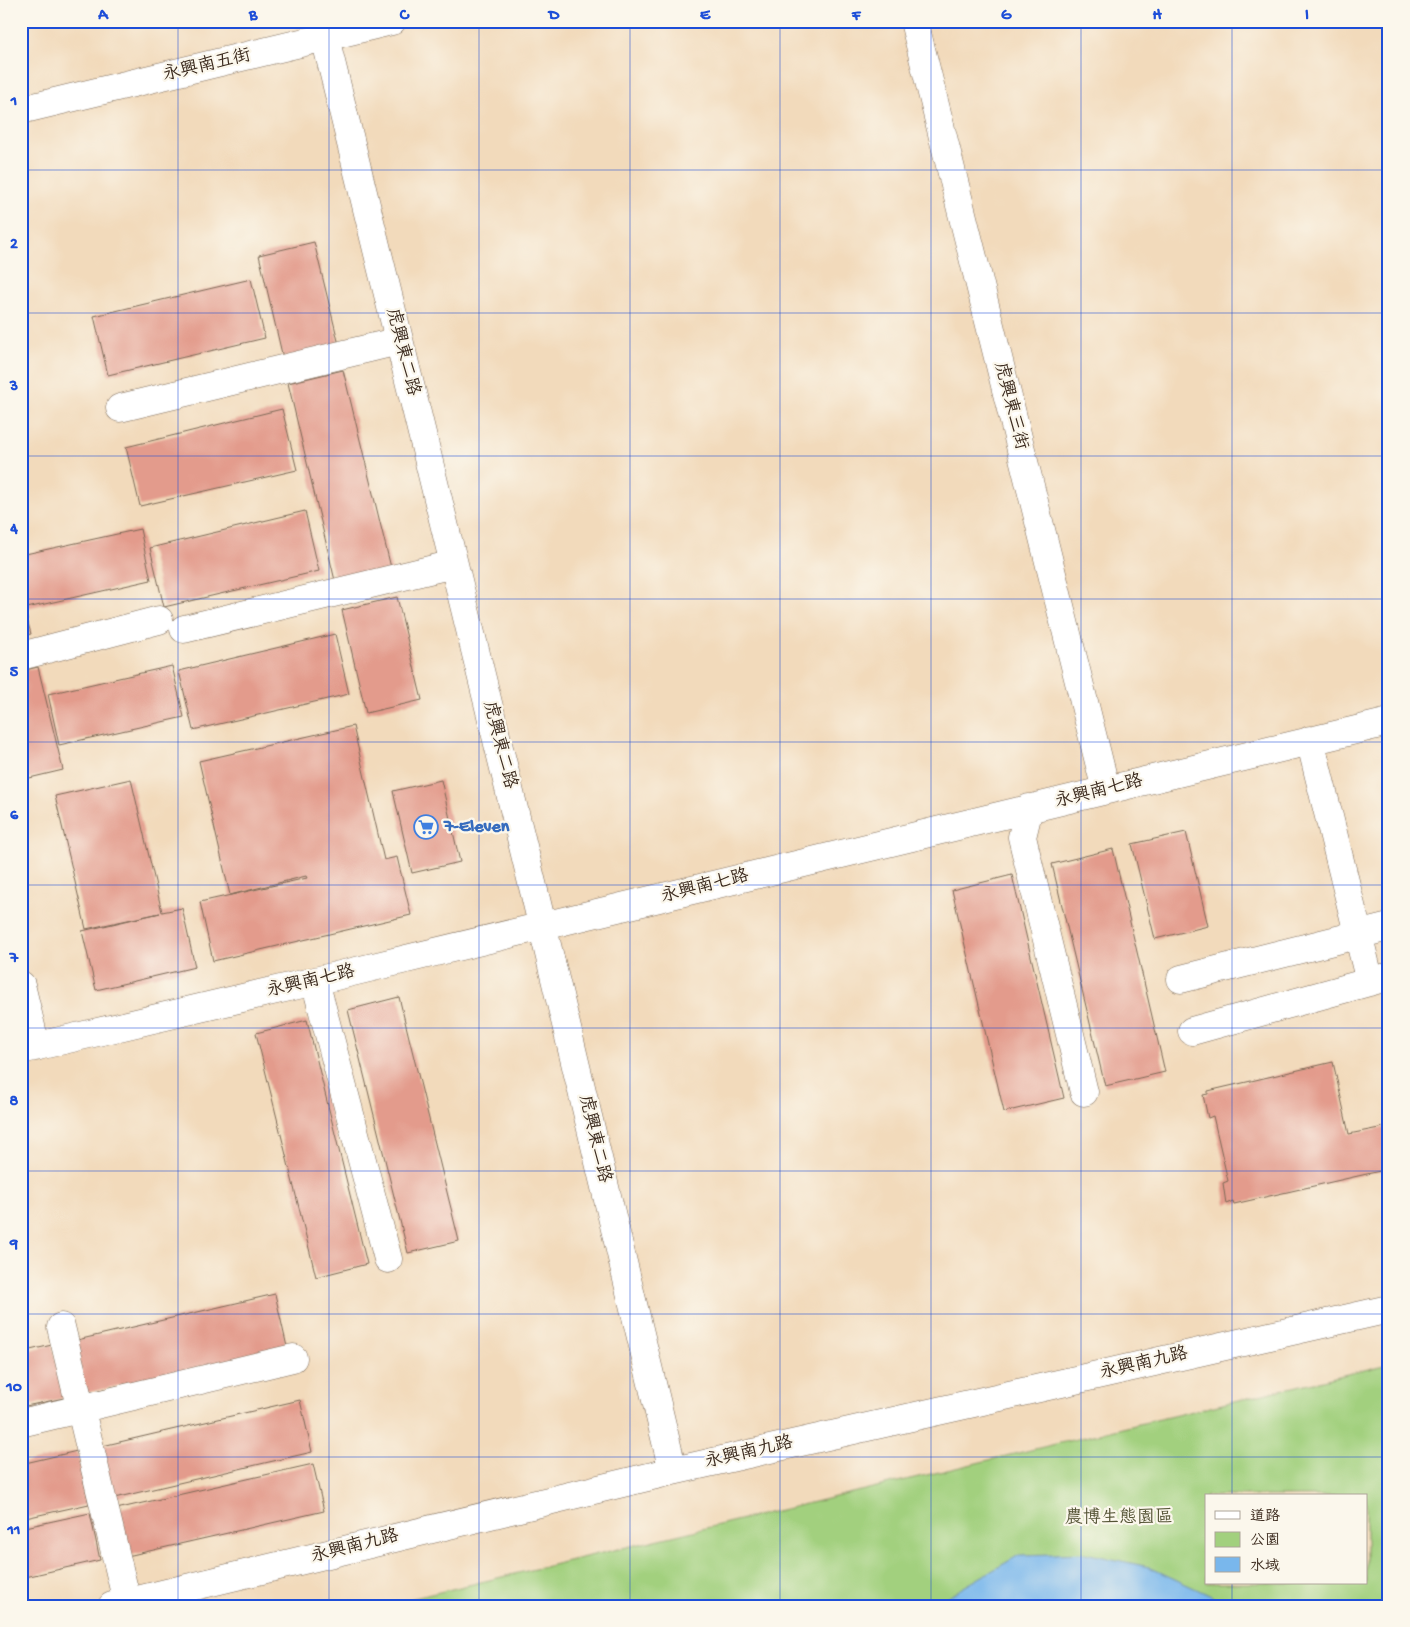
<svg xmlns="http://www.w3.org/2000/svg" width="1410" height="1627" viewBox="0 0 1410 1627" font-family="'Gochi Hand','LXGW WenKai TC',sans-serif">
	<rect width="100%" height="100%" fill="#fbf7ec"/>
	<filter id="ink" filterUnits="userSpaceOnUse"><feTurbulence type="fractalNoise" baseFrequency=".02" numOctaves="2"/><feDisplacementMap in="SourceGraphic" scale="10" xChannelSelector="R" yChannelSelector="G"/><feConvolveMatrix kernelMatrix="1 2 1 2 8 2 1 2 1" color-interpolation-filters="sRGB"/></filter>
	<filter id="wash" filterUnits="userSpaceOnUse"><feTurbulence type="fractalNoise" baseFrequency=".0096" numOctaves="4" result="noise"/><feDisplacementMap in="SourceGraphic" scale="20" xChannelSelector="R" yChannelSelector="G"/><feGaussianBlur stdDeviation="1.12" result="paint"/><feColorMatrix in="noise" values="0 0 0 0 0 0 0 0 0 0 0 0 0 0 0 0 0 1.4 0 .05"/><feComposite in="paint" operator="in"/></filter>
	<g filter="url(#wash)">
		<rect width="100%" height="100%" fill="#f2dabb"/>
		<!-- green -->
		<path fill="#a2d07e" stroke="#6e7d4e" fill-rule="evenodd" d="M1389,1364V1606H381ZM1206,1496H1366V1583H1206Z"/>
		<!-- water -->
		<path fill="#79b7ec" stroke="#5a7085" d="M1085,1553L1149,1567L1233,1606H931L1019,1555Z"/>
		<g id="blocks">
			<!-- building -->
			<path fill="#e39b8c" d="M314,242L339,345L283,358L259,255Z
				M251,279L265,338L108,375L94,316Z
				M343,370L393,576L337,589L288,383Z
				M282,409L297,470L140,506L126,447Z
				M305,511L319,571L164,607L150,548Z
				M140,529L151,580L27,608L21,582V555Z
				M21,596L31,634L21,636Z
				M397,597L422,700L366,713L342,610Z
				M335,634L349,694L193,730L179,671Z
				M172,666L184,717L59,745L48,694Z
				M38,667L63,770L21,780V671Z
				M353,726L384,860L397,857L411,915L213,961L200,902L307,878L306,876L230,895L199,761Z
				M131,779L162,912L182,908L195,967L96,990L82,931L160,913L86,929L55,796Z
				M441,780L460,862L412,873L393,791Z
				M1186,832L1208,926L1155,939L1132,844Z
				M1113,849L1165,1072L1105,1086L1052,864Z
				M1012,875L1064,1098L1004,1112L952,890Z
				M399,997L459,1241L408,1253L348,1010Z
				M307,1020L367,1264L316,1277L256,1033Z
				M1333,1062L1349,1134L1384,1127L1389,1148V1169L1234,1204L1233,1201L1226,1204L1223,1183L1228,1181L1213,1116L1208,1118L1203,1095L1208,1094V1091Z
				M275,1294L287,1347L86,1393L73,1341Z
				M52,1345L64,1398L21,1407V1352Z
				M300,1400L312,1452L110,1499L98,1447Z
				M77,1451L89,1504L21,1519V1464Z
				M313,1464L324,1511L123,1557L112,1510Z
				M90,1513L100,1560L21,1578V1528Z"/>
		</g>
	</g>
	<g filter="url(#ink)">
		<use href="#blocks" fill-opacity="0" stroke="#7b6855" stroke-width="1"/>
		<g fill="none" stroke-linecap="round" stroke-linejoin="round">
			<!-- minor casing -->
			<g stroke="#7b6855" stroke-width="29">
				<path id="minor" d="M321,21L534,891L673,1471
					M914,21L1106,790
					M21,110L392,21
					M120,408L399,341
					M184,629L454,564
					M21,656L159,620
					M1310,740L1370,982
					M1029,808L1022,837L1084,1092
					M1181,979L1389,927
					M315,981L388,1259
					M21,985L36,1047
					M1192,1031L1387,977
					M21,1050L315,981L1389,722
					M61,1327L127,1602
					M21,1423L293,1358
					M112,1606L673,1471L1389,1309"/>
			</g>
			<!-- minor -->
			<use href="#minor" stroke="#fff" stroke-width="28"/>
		</g>
	</g>
	<!-- grid -->
	<path fill="none" stroke="#1d4ed8" stroke-width="1" stroke-opacity="0.55" d="M178,21V1606M329,21V1606M479,21V1606M630,21V1606M780,21V1606M931,21V1606M1081,21V1606M1232,21V1496M21,170H1389M21,313H1389M21,456H1389M21,599H1389M21,742H1389M21,885H1389M21,1028H1389M21,1171H1389M21,1314H1389M21,1457H1389M1232,1583V1606"/>
	<!-- icons -->
	<defs>
		<g id="supermarket-ring" transform="scale(1.25)"><circle r="9.5" fill="#fbf7ec" stroke="#3f7fe0" stroke-width="1.5"/><path d="M-6-5.5h2.5l.6 2H6L4.5 2H-2.5L-4.4-4H-6ZM-1.5 3.2a1.3 1.3 0 1 0 .1 0ZM3 3.2a1.3 1.3 0 1 0 .1 0Z" fill="#3f7fe0"/></g>
	</defs>
	<g fill-rule="evenodd">
		<use href="#supermarket-ring" x="426" y="827"/>
	</g>
	<g text-anchor="middle" dominant-baseline="central" stroke-width="4.5" stroke-linejoin="round" paint-order="stroke">
		<!-- street labels -->
		<g font-size="18" fill="#3b2a1e" stroke="#fbf7ec">
			<text transform="translate(207 66) rotate(-13)">永興南五街</text>
			<text transform="translate(402 352) rotate(76)">虎興東二路</text>
			<text transform="translate(1010 406) rotate(76)">虎興東三街</text>
			<text transform="translate(499 745) rotate(76)">虎興東二路</text>
			<text transform="translate(1099 792) rotate(-14)">永興南七路</text>
			<text transform="translate(705 887) rotate(-14)">永興南七路</text>
			<text transform="translate(311 982) rotate(-13)">永興南七路</text>
			<text transform="translate(594 1139) rotate(77)">虎興東二路</text>
			<text transform="translate(1144 1364) rotate(-13)">永興南九路</text>
			<text transform="translate(749 1453) rotate(-13)">永興南九路</text>
			<text transform="translate(355 1547) rotate(-14)">永興南九路</text>
		</g>
		<!-- shop labels -->
		<g font-size="18" font-weight="bold" fill="#366cbe" stroke="#fbf7ec" text-anchor="start">
			<text x="444" y="827">7-Eleven</text>
		</g>
		<!-- park labels -->
		<g font-size="18" fill="#555436" stroke="#fbf7ec">
			<text x="1119" y="1518">農博生態園區</text>
		</g>
	</g>
	<!-- margin -->
	<rect width="1410" height="1627" fill="none" stroke="#fbf7ec" stroke-width="55"/>
	<!-- legend -->
	<rect x="1205" y="1494" width="162" height="90" fill="#fbf7ec" stroke="#aea59a"/>
	<rect x="1215" y="1511" width="25" height="8" fill="#ffffff" stroke="#aea59a"/>
	<text x="1250" y="1520" font-size="15" fill="#3b2a1e">道路</text>
	<rect x="1215" y="1532" width="25" height="15" fill="#a2d07e" stroke="#aea59a"/>
	<text x="1250" y="1544" font-size="15" fill="#3b2a1e">公園</text>
	<rect x="1215" y="1557" width="25" height="15" fill="#79b7ec" stroke="#aea59a"/>
	<text x="1250" y="1570" font-size="15" fill="#3b2a1e">水域</text>
	<rect x="28" y="28" width="1354" height="1572" fill="none" stroke="#1d4ed8" stroke-width="2"/>
	<g font-size="16" text-anchor="middle" font-weight="bold" fill="#1d4ed8">
		<text x="103" y="19">A</text>
		<text x="253" y="19">B</text>
		<text x="404" y="19">C</text>
		<text x="554" y="19">D</text>
		<text x="705" y="19">E</text>
		<text x="856" y="19">F</text>
		<text x="1006" y="19">G</text>
		<text x="1157" y="19">H</text>
		<text x="1307" y="19">I</text>
		<text x="14" y="105">1</text>
		<text x="14" y="248">2</text>
		<text x="14" y="390">3</text>
		<text x="14" y="533">4</text>
		<text x="14" y="676">5</text>
		<text x="14" y="819">6</text>
		<text x="14" y="962">7</text>
		<text x="14" y="1105">8</text>
		<text x="14" y="1248">9</text>
		<text x="14" y="1391">10</text>
		<text x="14" y="1534">11</text>
	</g>
</svg>
